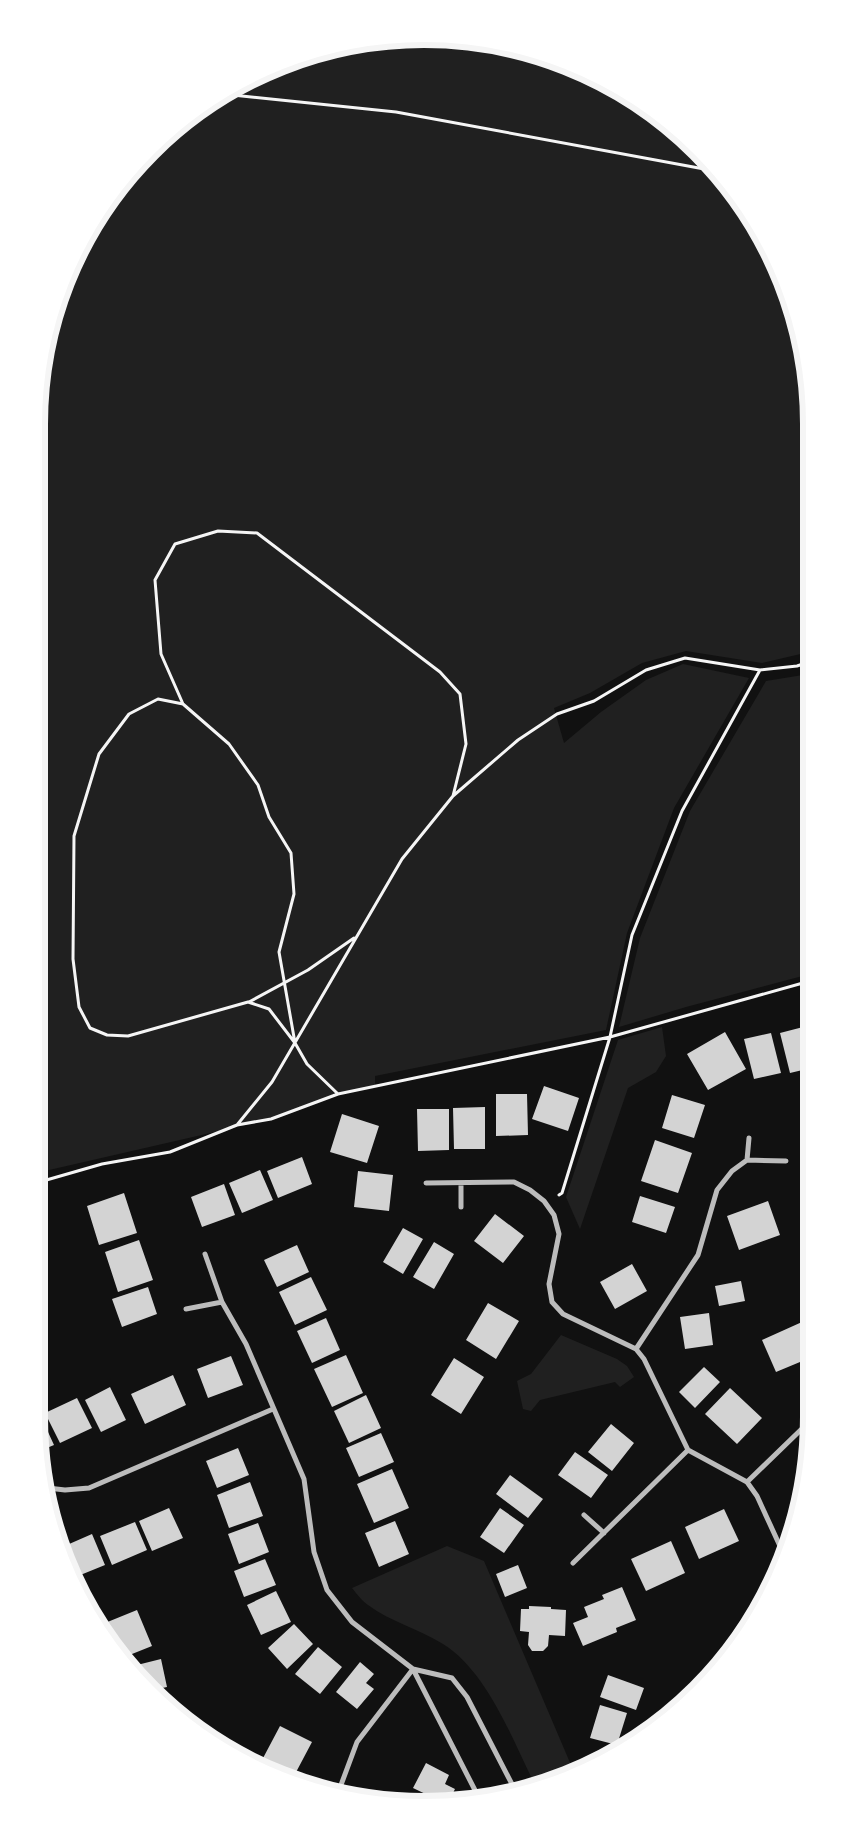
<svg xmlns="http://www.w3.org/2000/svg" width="848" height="1841" viewBox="0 0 848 1841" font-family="Spectral,serif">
	<rect width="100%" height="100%" fill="#111"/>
	<!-- green -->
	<path fill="#202020" d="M424,36L499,44L572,66L660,116L731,188L782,275L808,373L809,652L762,663L686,651L642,663L590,693L554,708L564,743L601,712L646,680L683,664L749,678L674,808L627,933L606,1030L375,1076V1086L338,1094L271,1119L36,1173V424L44,349L66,276L101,209L150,150L208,102L275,66L348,44Z
		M809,674L810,974L686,1007L619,1027L640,938L690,811L766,681Z
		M662,1027L666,1056L656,1072L628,1088L580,1229L566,1197L618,1040Z
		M561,1335L617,1359L627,1366L634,1377L620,1387L615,1382L540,1400L531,1411L523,1409L517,1381L531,1374Z
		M447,1546L484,1561L574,1772L548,1784L536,1787C513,1741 488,1672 443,1644C419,1629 391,1622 368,1605C362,1601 357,1594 352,1588Z"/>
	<!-- building -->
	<path fill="#d3d3d3" d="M807,1026L811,1040V1068L790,1073L780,1033Z
		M725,1032L746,1069L708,1090L687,1054Z
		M771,1033L781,1073L754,1079L744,1039Z
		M544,1086L579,1098L568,1131L532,1119Z
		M496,1094H527L528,1135L496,1136Z
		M672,1095L705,1105L694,1138L662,1128Z
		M485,1107V1149H454L453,1108Z
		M417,1109H449V1150L418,1151Z
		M342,1114L379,1126L367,1163L330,1152Z
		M655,1140L692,1153L678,1193L641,1181Z
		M302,1157L312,1184L278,1198L267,1171Z
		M260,1170L273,1200L242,1213L229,1183Z
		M358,1171L393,1175L389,1211L354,1207Z
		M224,1184L235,1215L202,1227L191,1197Z
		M124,1193L137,1233L99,1245L87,1206Z
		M640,1196L675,1207L666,1233L632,1222Z
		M768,1201L780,1235L739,1250L727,1216Z
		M495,1214L524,1236L503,1263L474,1241Z
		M403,1228L423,1239L403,1274L383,1262Z
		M139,1240L153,1280L118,1292L105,1252Z
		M434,1242L454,1254L434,1289L413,1277Z
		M297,1245L309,1272L277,1287L264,1260Z
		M632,1264L647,1291L615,1309L600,1282Z
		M311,1277L327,1310L295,1325L279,1292Z
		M741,1281L745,1301L719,1306L715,1286Z
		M148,1287L157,1314L122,1327L112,1299Z
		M811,1293V1312L804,1297Z
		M488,1303L519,1321L496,1359L466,1340Z
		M709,1313L713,1345L685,1349L680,1317Z
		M326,1318L340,1350L312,1363L297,1331Z
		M802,1322L812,1345V1357L776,1372L762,1340Z
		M36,1339L45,1364L36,1368Z
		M346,1355L363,1393L332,1407L314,1369Z
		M231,1356L243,1385L208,1398L197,1369Z
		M454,1358L484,1377L461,1414L431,1395Z
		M704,1367L720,1382L695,1408L679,1392Z
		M173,1375L186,1405L145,1424L131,1394Z
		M110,1387L126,1420L101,1432L85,1400Z
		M730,1388L762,1418L737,1444L705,1414Z
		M366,1395L381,1428L349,1443L334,1411Z
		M77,1398L92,1428L60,1443L45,1413Z
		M42,1419L54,1445L42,1450L37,1421Z
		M611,1424L634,1443L612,1471L588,1452Z
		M381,1433L394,1462L359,1477L346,1448Z
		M238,1448L249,1475L217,1488L206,1461Z
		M575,1452L608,1475L591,1498L558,1475Z
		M802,1464L807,1465L805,1487L795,1484Z
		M392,1469L409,1508L374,1523L357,1484Z
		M510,1475L543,1499L528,1518L496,1494Z
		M250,1482L263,1516L229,1528L217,1495Z
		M795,1494L803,1496L797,1517L788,1514Z
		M169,1508L183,1538L152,1551L139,1521Z
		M500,1508L524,1525L504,1553L480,1537Z
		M724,1509L739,1541L699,1559L685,1527Z
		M395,1521L409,1554L379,1567L365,1533Z
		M135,1522L147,1550L112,1565L100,1536Z
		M258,1523L269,1552L239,1564L228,1534Z
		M92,1534L105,1565L73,1578L60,1548Z
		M671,1541L685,1573L646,1591L631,1559Z
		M265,1559L276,1585L244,1597L234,1571Z
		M518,1565L527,1588L505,1597L496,1574Z
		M622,1587L636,1620L616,1628L617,1632L583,1646L573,1623L588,1617L584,1607L604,1599L602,1595Z
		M276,1591L291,1622L261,1635L247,1605Z
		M529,1606L551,1607V1609L566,1610L565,1636L549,1635L548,1646L543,1651H532L528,1645L529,1632L520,1631L521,1609H529Z
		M137,1610L152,1646L122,1658L114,1647L105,1623Z
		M294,1624L313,1644L287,1669L268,1648Z
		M318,1647L342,1667L320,1694L295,1674Z
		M161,1659L167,1687L153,1690L129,1668V1667Z
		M360,1662L374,1674L366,1683L374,1689L357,1709L336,1692Z
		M712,1668L715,1673L699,1686L695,1681Z
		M608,1675L644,1688L636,1710L600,1697Z
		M600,1705L627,1713L617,1745L590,1738Z
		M280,1726L312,1742L294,1776L262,1760Z
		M426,1763L449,1775L445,1784L455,1789L449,1801L438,1800L413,1788Z"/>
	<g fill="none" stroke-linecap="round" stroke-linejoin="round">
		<!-- path -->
		<path stroke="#f5f5f5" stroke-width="3" d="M223,94L396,112L715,171
			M183,704L158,699L129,714L99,754L74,836L73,959L79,1007L90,1028L107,1035L128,1036L248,1002L269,1009L295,1043L307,1064L338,1094
			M249,1002L308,970L354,938
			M295,1043L279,952L294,894L291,853L269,817L258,785L229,744L183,704L161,654L155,580L175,544L218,531L257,533L440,672L460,694L466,744L453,796
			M237,1125L272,1082L402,859L453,796L518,740L557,714L594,701L646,670L685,658L760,670L797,666L809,662
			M36,1183L102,1164L170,1152L237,1125L271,1119L338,1094L610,1037L810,981
			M559,1195L562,1193L610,1037L632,935L682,811L760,670"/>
		<!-- minor -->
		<path stroke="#bcbcbc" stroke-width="5" d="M747,1160L749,1138
			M426,1183L514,1182L530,1190L544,1201L554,1215L559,1234L549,1284L552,1302L563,1314L636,1349L644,1359L688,1450L747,1482L757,1496L785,1557
			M461,1207V1183
			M205,1254L222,1302L246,1344L304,1479L314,1552L327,1590L352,1622L413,1669L452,1678L467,1697L516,1792
			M186,1309L222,1302
			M636,1349L698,1255L717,1190L732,1171L747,1160L786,1161
			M747,1482L811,1420
			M48,1488L65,1490L89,1488L273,1409
			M584,1515L604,1533
			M573,1563L688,1450
			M413,1669L480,1800
			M338,1793L357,1742L413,1669"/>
	</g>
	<!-- crop -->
	<path d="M0 0H848V1841H0ZM424 45H424A379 379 0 0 1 803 424V1417A379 379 0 0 1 424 1796H424A379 379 0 0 1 45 1417V424A379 379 0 0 1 424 45Z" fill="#fff" fill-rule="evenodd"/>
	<path fill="none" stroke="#f5f5f5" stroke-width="6" d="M424 45H424A379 379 0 0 1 803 424V1417A379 379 0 0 1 424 1796H424A379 379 0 0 1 45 1417V424A379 379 0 0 1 424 45Z"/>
</svg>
